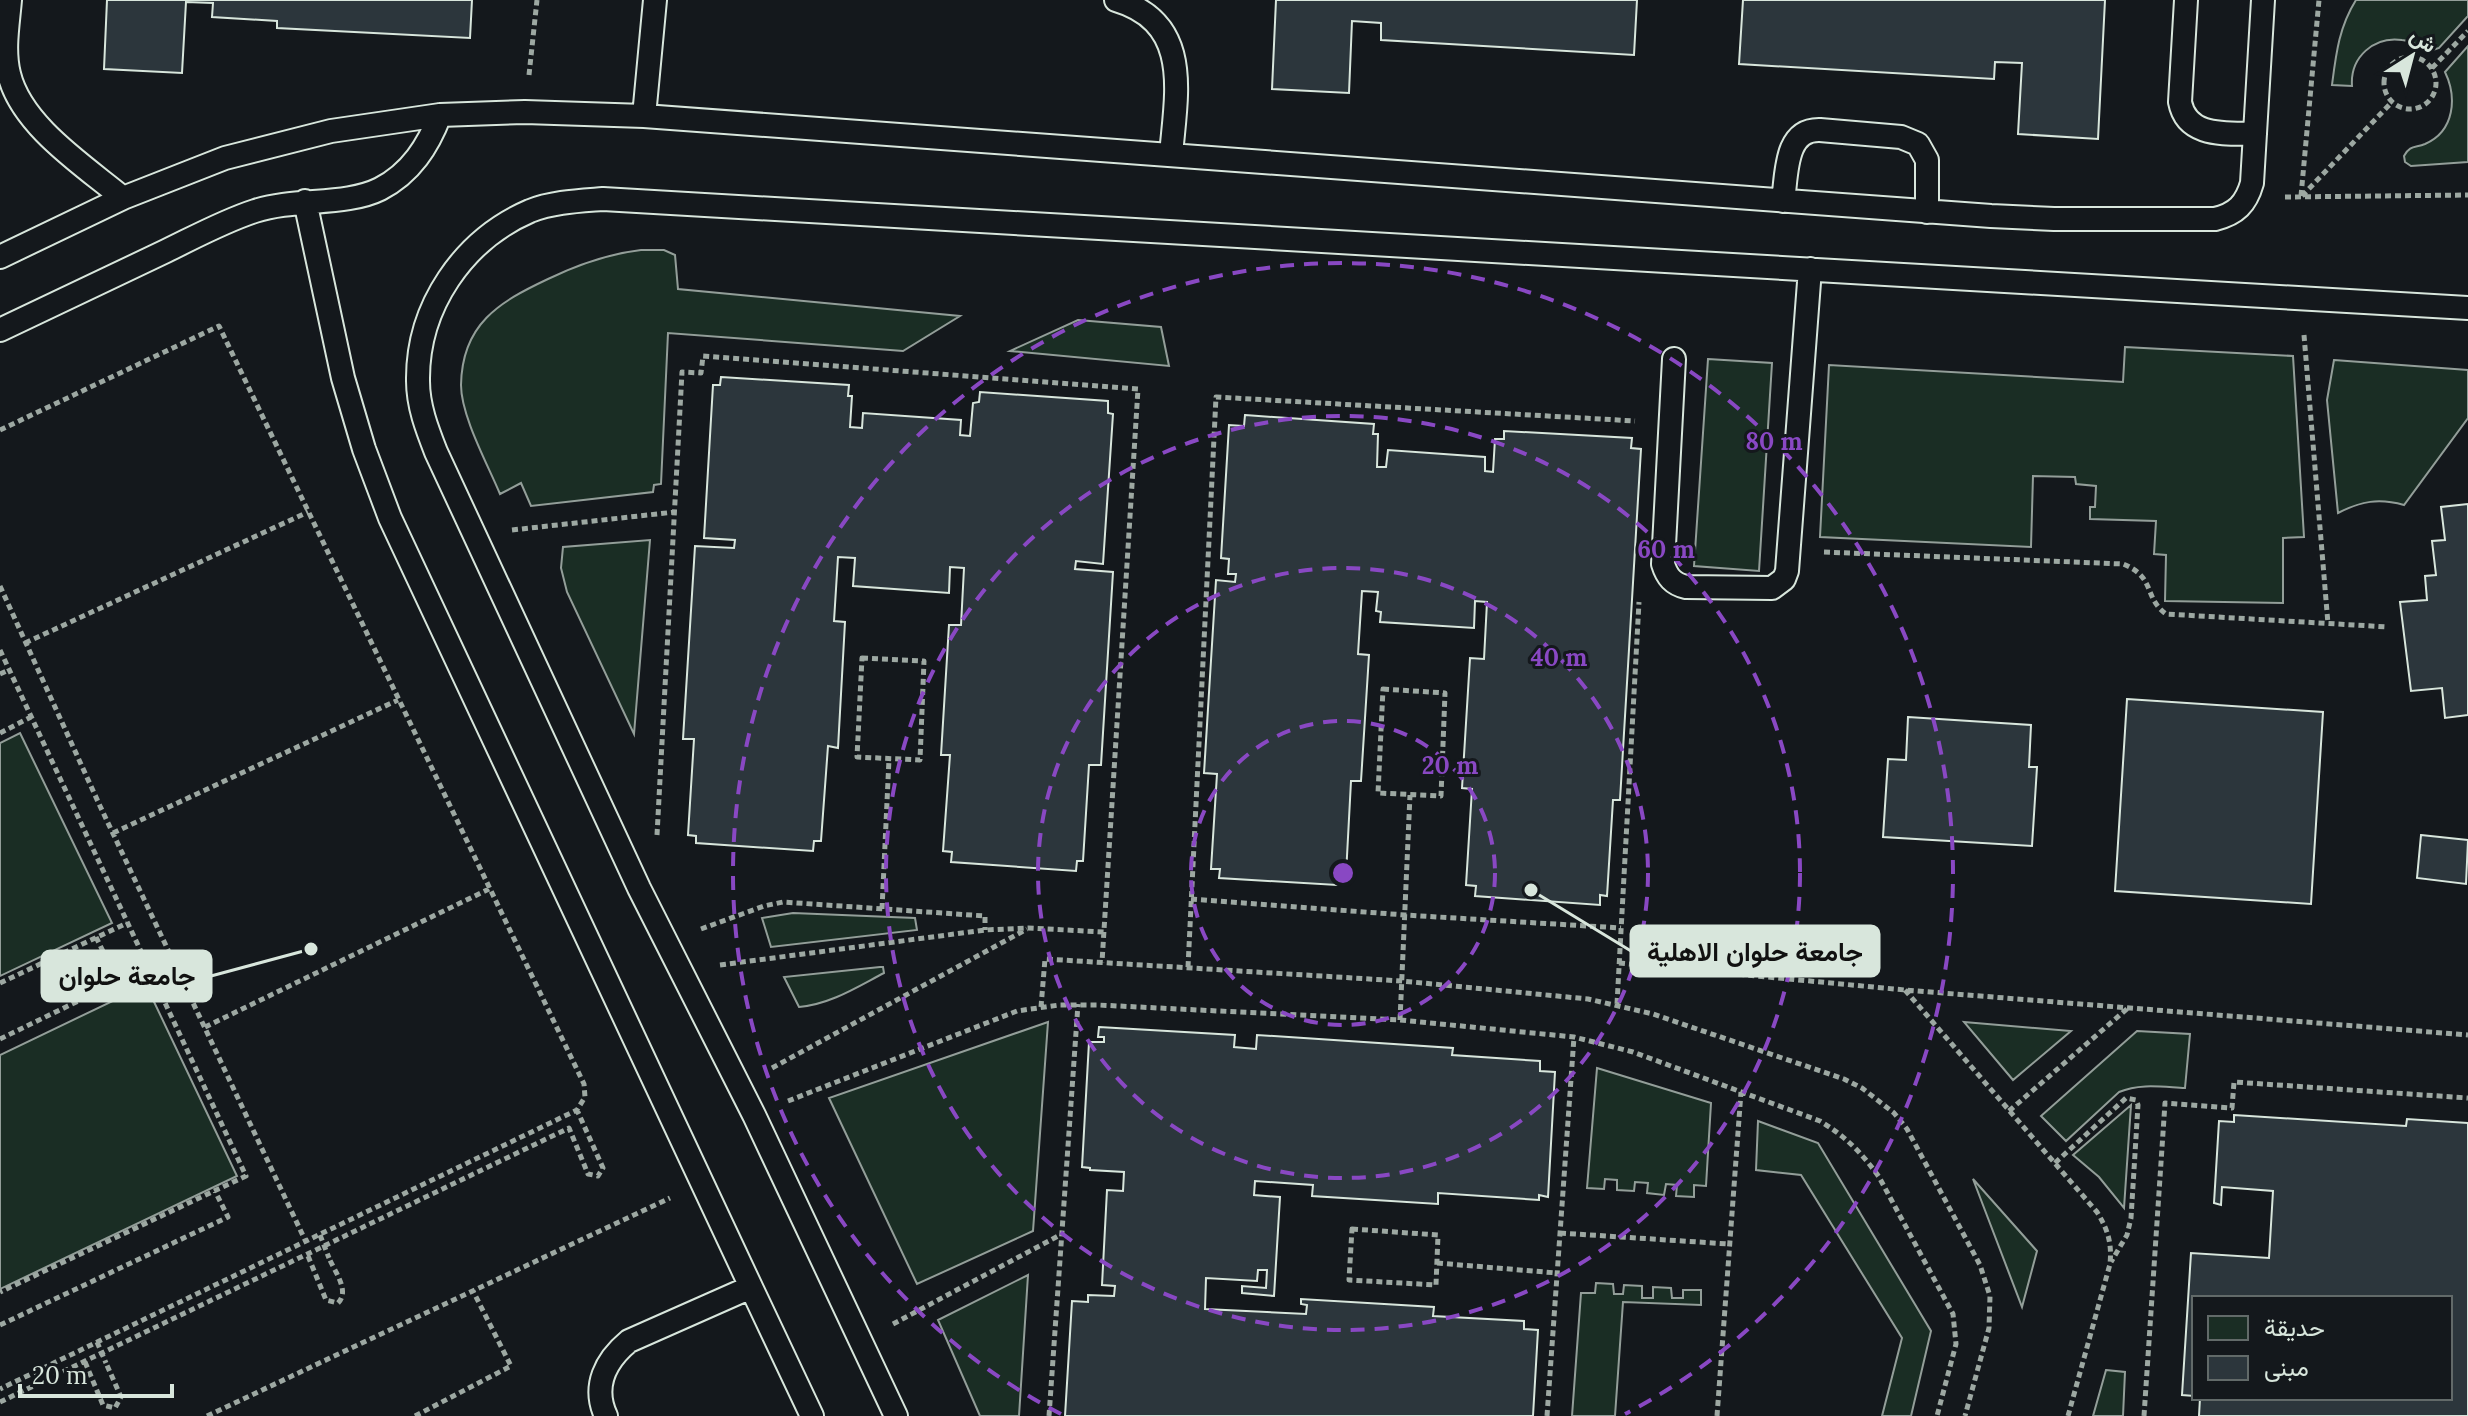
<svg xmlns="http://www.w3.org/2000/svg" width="2468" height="1416" viewBox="0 0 2468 1416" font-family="Lora,Vazirmatn,serif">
	<rect width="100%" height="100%" fill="#14181c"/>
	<!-- green -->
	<path fill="#1a2d24" stroke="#939e99" stroke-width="2" d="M2356,0H2468V16L2439,48L2433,50C2422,49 2413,41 2402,40C2374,36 2350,57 2352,86L2332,85C2336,54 2339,27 2356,0Z
		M2468,46V162L2411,166L2405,162L2404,156C2410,145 2415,148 2425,144C2455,131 2457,97 2445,72Z
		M641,250H664L675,255L678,289L960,316L903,351L668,333L661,484L654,485L653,492L531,506L521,483L500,494C488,465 461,416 461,385C462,324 499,302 548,279C579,264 607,254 641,250Z
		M1078,320L1161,327L1169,366L1010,351Z
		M2125,347L2293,356L2304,537L2283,538V603L2165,601L2166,555L2154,554L2156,521L2090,519V507H2095L2096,486L2076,484L2075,477L2033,476L2031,547L1820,537L1829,365L2123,382Z
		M1708,359L1772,363L1759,571L1694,566Z
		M2334,360L2468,370V418L2404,505C2379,498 2361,501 2338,513L2327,400Z
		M650,540L634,734L567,592L561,568L563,547Z
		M20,733L112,923L0,976V743Z
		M793,913L915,918L917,930L771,947L762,918Z
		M880,967H883L884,973C857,987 831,1004 799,1007L784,977Z
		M146,985L237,1176L0,1289V1055Z
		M1048,1022L1033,1231L917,1284L829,1098Z
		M1964,1022L2071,1031L2013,1080Z
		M2137,1031L2190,1034L2185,1088C2163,1087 2140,1083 2119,1092L2066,1141L2041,1116Z
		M1597,1068L1711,1103L1706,1186L1694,1185V1197L1676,1196L1677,1185L1666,1184L1664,1195L1647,1193L1648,1183L1635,1182L1634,1191L1617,1190V1180L1605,1179L1604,1189L1587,1188Z
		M2131,1105L2124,1208L2099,1177L2073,1155Z
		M1758,1121L1818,1143L1931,1331L1911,1416H1882L1902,1338L1801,1175L1756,1170Z
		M1973,1179L2037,1251L2022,1307Z
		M1028,1275L1019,1416H980L938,1320Z
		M1596,1283L1613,1284L1614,1294H1623L1624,1285L1642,1286V1298H1653V1287L1671,1288L1672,1298H1683V1290H1701V1305L1623,1302L1615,1416H1572L1581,1293H1595Z
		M2106,1370L2125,1372L2123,1416H2093Z"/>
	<!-- building -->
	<path fill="#2c363c" stroke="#d8e6dc" stroke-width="2" d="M107,0H472L470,38L277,28V21L212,17L213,3L186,2L182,73L104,69Z
		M1276,0H1637L1634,55L1381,40V23L1352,21L1349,93L1272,89Z
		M1743,0H2105L2098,139L2018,134L2022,63L1995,62L1994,79L1739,64Z
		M721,377L849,385L848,396H852L850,427L862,428L863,413L961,420L960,435L970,436L973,403L979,402L980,392L1108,401V413L1113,414L1103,564L1076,561L1075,569L1113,572L1101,765H1089L1083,861H1077L1076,871L951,862L952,852L943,851L950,755H941L949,625H961L964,568L950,567L949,593L853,586L855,558L838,557L834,621L845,622L838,748L828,746L821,841H814L813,851L696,843V836L688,835L694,739H683L695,546L734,548L735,540L704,538L713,385H720Z
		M1245,415L1374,424L1373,434H1378L1377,467H1386L1388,450L1485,457V471L1493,472L1495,439H1504V431L1632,438L1631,448L1641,449L1620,800H1613L1607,896L1600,895V905L1475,896L1476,886L1466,885L1472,789L1462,788L1470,658L1484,659L1487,602L1475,601L1474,628L1380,622L1381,612L1376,611L1378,592L1362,591L1358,654L1369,655L1361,781H1351L1346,875H1338L1337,885L1219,878L1220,869H1211L1217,774L1204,773L1216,580L1235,582L1236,574H1228L1229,559L1221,558L1229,425L1244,426Z
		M2468,504V715L2445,718L2442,688L2411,691L2400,602L2427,600L2425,576L2436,575L2432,541L2445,540L2441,507Z
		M2127,699L2323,712L2311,904L2115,891Z
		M1908,717L2031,725L2029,767H2037L2032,846L1883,837L1888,759L1906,760Z
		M2421,835L2468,840L2466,884L2417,878Z
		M1099,1027L1235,1035L1234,1047L1256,1049L1257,1035L1453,1048L1452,1055L1540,1061V1071L1555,1072L1548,1197L1539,1195V1200L1438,1193V1204L1312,1196L1313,1185L1255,1181L1254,1195L1280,1197L1274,1296L1242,1293V1286L1266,1288L1267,1270H1258L1257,1281L1206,1278L1205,1309L1306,1314L1307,1305L1301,1304V1299L1434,1307L1433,1316L1524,1321V1329L1538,1330L1533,1416H1065L1072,1301L1088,1302V1295L1114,1296L1115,1286L1102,1285L1107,1190L1123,1191L1124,1172L1090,1170V1168L1082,1167L1089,1042H1104V1037H1098Z
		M2234,1115L2406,1126L2407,1119L2468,1123V1416H2199L2200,1398H2450V1298H2194V1396L2182,1395L2191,1253L2269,1258L2273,1191L2222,1187L2221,1205L2214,1203L2219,1121L2234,1122Z"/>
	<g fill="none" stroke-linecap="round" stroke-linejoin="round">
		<!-- service casing -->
		<g stroke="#d8e6dc" stroke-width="26">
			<path id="service" d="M10,0C8,24 3,50 9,74C21,125 83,165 123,198
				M1116,0C1193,23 1176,94 1171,155
				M2186,0L2180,102C2187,138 2226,133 2255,134
				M644,116L655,0
				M305,201L343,378L364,449L390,518L751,1287
				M1783,201C1787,175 1784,129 1820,130L1901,137L1918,144L1927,160V212
				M0,257L123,198L225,158L331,131L440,115L525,112L644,116L1991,216L2054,219H2215C2236,214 2246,204 2252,183L2263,0
				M0,330C55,304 110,278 166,251C195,237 224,221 255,211C294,198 346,206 380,189C411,173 428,146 440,115
				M1674,359L1663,564C1667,577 1673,584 1686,587L1772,588L1784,579L1787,571L1810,269
				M606,1416C592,1386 606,1360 629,1341L751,1287L812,1416
				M896,1416L754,1115L639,888L436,452C427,429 418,406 418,381C417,307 463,240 530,211C553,202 578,201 603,199L2468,308"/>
		</g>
		<!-- path -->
		<path stroke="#9da8a2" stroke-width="5" stroke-dasharray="6 4" stroke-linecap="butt" d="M2384 83a26 26 0 1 1 52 0a26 26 0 1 1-52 0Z
			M2432,68L2468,31
			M529,75L537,0
			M2301,196L2319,0
			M2302,196L2392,102
			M2285,197L2468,195
			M2304,335L2328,624
			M0,430L219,326L584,1084L585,1097L577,1110L0,1389
			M512,530L675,512
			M1824,552L2123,564C2156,577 2143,597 2166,614L2388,627
			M0,586L100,806L306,1242
			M25,643L308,512
			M0,650L246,1176L0,1292
			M862,658L924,661L920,760L857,757Z
			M0,674L9,670
			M1383,689L1445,693L1441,796L1378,793Z
			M0,733L31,717
			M113,833L398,700
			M657,835L682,372L701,373L703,356L1138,389L1102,962
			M1191,899L1405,915L1621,928
			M882,909L889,759
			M701,929L764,906L783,902L985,916V930
			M96,937L118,982
			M1619,963L1905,990L2468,1035
			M720,965L985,930L1028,928L1104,932
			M1188,967L1216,397L1635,421
			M0,983L127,923
			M1905,990L2097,1212C2108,1230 2112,1243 2110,1264L2068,1416
			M1617,1004L1639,602
			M1041,1007L1045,959L1402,981L1588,999L1653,1014L1844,1079L1862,1088L1894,1113L1907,1129L1980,1265L1990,1296L1989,1328L1965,1416
			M1400,1020L1410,795
			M205,1027L489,889
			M0,1039L148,967
			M772,1068L1027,929
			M788,1101L1017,1011L1059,1005H1098L1400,1020L1574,1037L1633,1052L1820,1121C1845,1136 1862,1153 1879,1177L1953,1314L1956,1344L1937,1416
			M2009,1111L2128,1008
			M2055,1163L2126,1098L2136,1100L2138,1105L2131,1218L2127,1235L2111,1262
			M1352,1229L1438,1235L1436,1285L1349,1280Z
			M1560,1233L1729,1244
			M308,1256L326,1300L338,1303C350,1291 335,1272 329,1258
			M1437,1263L1557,1273
			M893,1324L1060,1235
			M0,1325L228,1217L215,1191
			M85,1362L103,1405L115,1408L121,1397L106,1363
			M0,1402L569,1128L588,1174L598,1176L603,1168L577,1110
			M207,1416L670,1198
			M415,1416L511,1366L473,1291
			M1049,1416L1078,1004
			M1547,1416L1574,1037
			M1717,1416L1741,1092
			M2144,1416L2165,1103L2232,1108L2234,1082L2468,1098"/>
		<!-- service -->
		<use href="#service" stroke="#14181c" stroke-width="22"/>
		<!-- path-bridge -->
		<path stroke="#9da8a2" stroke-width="5" stroke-dasharray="6 4" stroke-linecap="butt" d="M320,1235L329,1258
			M97,1342L106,1363"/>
	</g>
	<!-- distance rings -->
	<g fill="none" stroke="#8948c3" stroke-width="4" stroke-dasharray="14 10">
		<circle cx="1343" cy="873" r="152"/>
		<circle cx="1343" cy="873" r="305"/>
		<circle cx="1343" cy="873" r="457"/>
		<path d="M1061 1414A610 610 0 1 1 1625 1414"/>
	</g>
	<circle cx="1343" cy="873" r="12" fill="#8948c3" stroke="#14181c" stroke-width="4"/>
	<g font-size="24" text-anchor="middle" font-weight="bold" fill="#8948c3" stroke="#14181c" stroke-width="6" stroke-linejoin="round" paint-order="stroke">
		<text x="1774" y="450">80 m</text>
		<text x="1666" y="558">60 m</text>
		<text x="1559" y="666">40 m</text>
		<text x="1450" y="774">20 m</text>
	</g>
	<!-- callouts -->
	<path fill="none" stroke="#d8e6dc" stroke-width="3" d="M1531 890L1631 951M311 949L211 976"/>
	<g fill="#d8e6dc" stroke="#14181c" stroke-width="3">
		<circle cx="1531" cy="890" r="8"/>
		<circle cx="311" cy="949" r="8"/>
	</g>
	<g fill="#d8e6dc" stroke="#d8e6dc" stroke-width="3">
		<rect x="1631" y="926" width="248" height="50" rx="8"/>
		<rect x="42" y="951" width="169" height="50" rx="8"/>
	</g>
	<g font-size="26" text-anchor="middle" font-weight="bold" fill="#111">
		<text x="1755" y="961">جامعة حلوان الاهلية</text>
		<text x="127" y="985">جامعة حلوان</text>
	</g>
	<!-- legend -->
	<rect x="2192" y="1296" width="260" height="104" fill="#14181c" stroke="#626a69" stroke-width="2"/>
	<rect x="2208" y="1316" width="40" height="24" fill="#1a2d24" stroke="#626a69" stroke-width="2"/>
	<text x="2264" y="1336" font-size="24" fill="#d8e6dc">حديقة</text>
	<rect x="2208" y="1356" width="40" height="24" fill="#2c363c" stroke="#626a69" stroke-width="2"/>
	<text x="2264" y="1376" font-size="24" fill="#d8e6dc">مبنى</text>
	<!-- north arrow -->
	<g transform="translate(2412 56) rotate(36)" stroke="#14181c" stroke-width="6" paint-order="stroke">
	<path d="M0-6L14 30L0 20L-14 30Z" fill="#d8e6dc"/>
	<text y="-12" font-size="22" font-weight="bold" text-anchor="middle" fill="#d8e6dc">ش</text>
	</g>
	<!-- scale -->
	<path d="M20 1384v12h152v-12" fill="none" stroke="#d8e6dc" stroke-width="4"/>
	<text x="32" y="1384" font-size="24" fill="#d8e6dc" stroke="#14181c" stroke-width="6" paint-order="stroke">20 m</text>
</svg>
